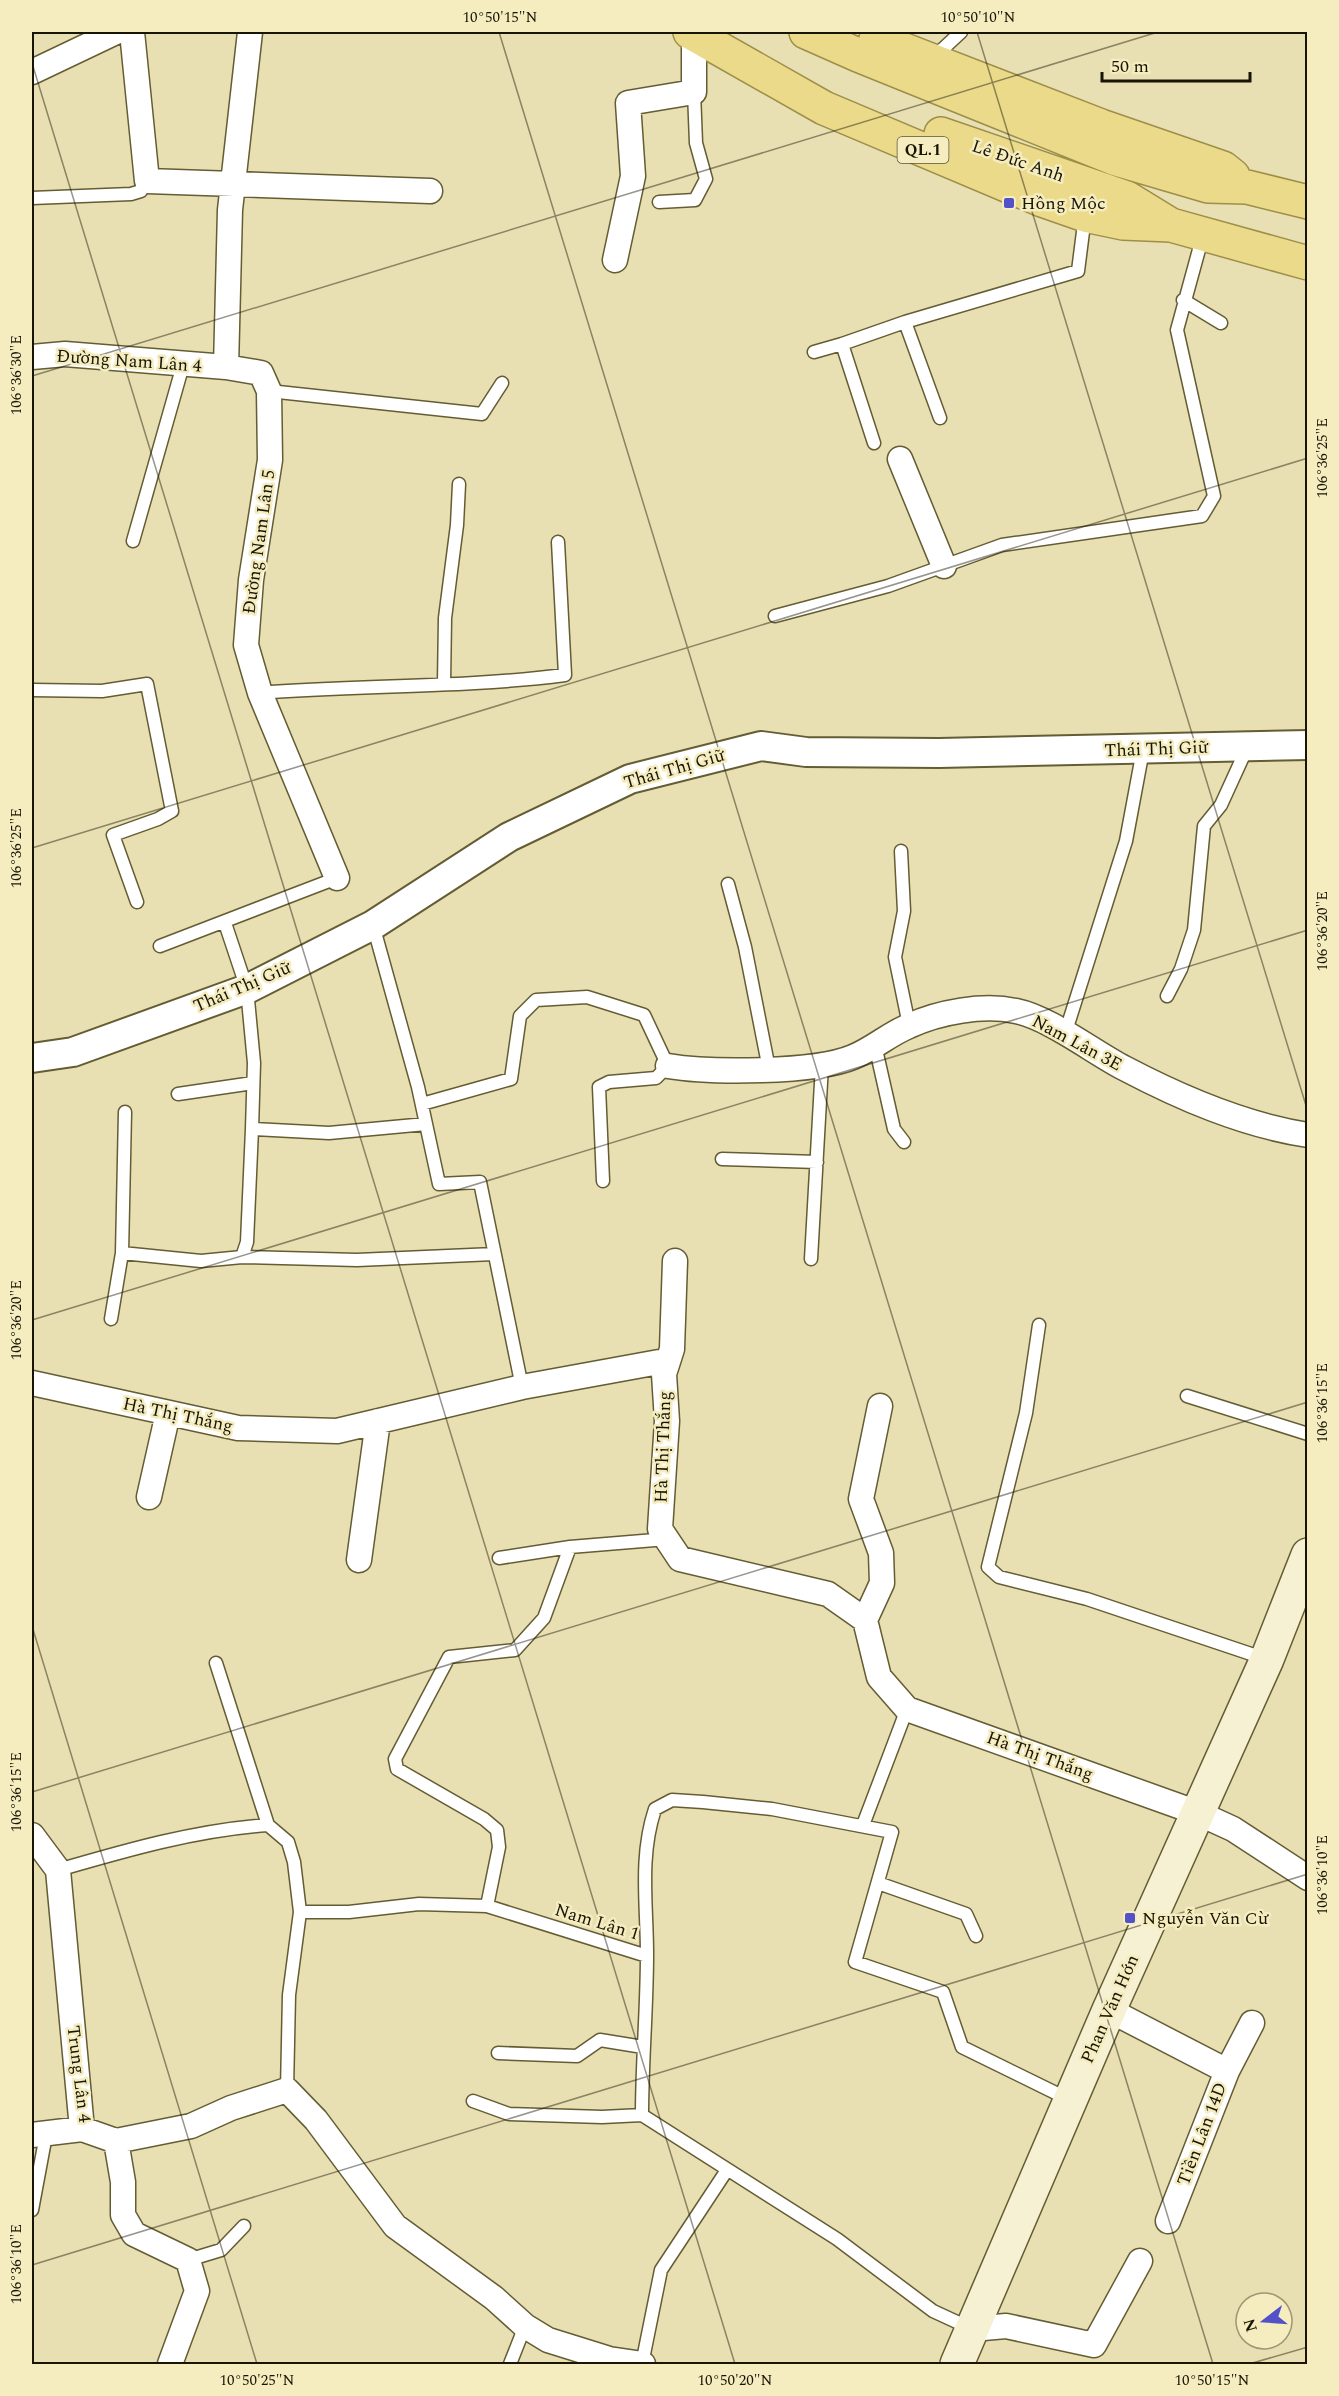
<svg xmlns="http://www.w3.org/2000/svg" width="1339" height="2396" viewBox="0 0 1339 2396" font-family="Spectral,serif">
	<rect width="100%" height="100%" fill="#e8dfb2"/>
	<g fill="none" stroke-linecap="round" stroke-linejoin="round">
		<!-- service casing -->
		<g stroke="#645c33" stroke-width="15">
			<path id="service" d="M932,59L961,32
				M32,198L131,194L141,191L147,181
				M659,202L695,200L706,179L696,143L694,92
				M1183,300L1221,323
				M905,322L940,418
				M814,352L842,344
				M269,391L482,414L502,383
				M874,443L842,344L905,322L1078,271L1085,216
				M133,541L183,365
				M775,616L888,586L1002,545L1202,516L1214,496L1177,330L1203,235
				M444,683L445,618L457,525L459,484
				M32,690L102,691L147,684L172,811L158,819L113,835L137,902
				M260,693C361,685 464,688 565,675L558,542
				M901,851L904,911L895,957L909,1025
				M728,884L745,947L769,1069
				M225,923L247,989L254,1063L252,1129L329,1133L426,1124
				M373,925L418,1087L439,1184L480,1182L522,1387
				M160,946L337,878
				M1167,996L1181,969L1194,930L1204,826L1221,805L1247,748
				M1065,1034L1126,841L1143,750
				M875,1045L894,1129L904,1142
				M178,1094L253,1083
				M422,1104L511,1079L520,1016L536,1000L587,997L644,1015L668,1066L656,1078L609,1082L599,1087L603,1181
				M125,1112L122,1253L201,1261L242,1257L247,1242L252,1129
				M722,1159L817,1162
				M242,1257L357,1260L494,1254
				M811,1259L822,1065
				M111,1319L122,1253
				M1039,1325L1026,1413L988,1567L999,1577L1087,1599L1266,1659
				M1187,1396L1308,1434
				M499,1558L570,1547L667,1539
				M216,1663L268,1825
				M863,1825L907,1709
				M58,1870C127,1850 196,1830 268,1825L288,1842L294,1862L300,1912H349L419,1904L487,1906L647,1956
				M878,1883L966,1914L976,1936
				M487,1906L499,1847L497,1830L484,1819L397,1769L395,1759L449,1657L515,1650L544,1618L570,1547
				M498,2053L577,2056L600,2040L643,2047
				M287,2090L289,1995L300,1912
				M473,2101L509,2114L602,2117L642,2115
				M642,2115C642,2061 647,2008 647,1954C647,1905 639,1857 655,1809L672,1800L703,1802L772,1809L892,1832L855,1962L943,1992L962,2047L1070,2100
				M642,2115L837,2239L933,2311L972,2329
				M32,2210L46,2135
				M188,2260L221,2250L244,2226
				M510,2364L525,2326
				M642,2364L661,2270L727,2170"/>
		</g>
		<!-- minor casing -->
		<g stroke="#645c33" stroke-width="27">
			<path id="minor" d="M132,32L147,181L430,191
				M32,72L116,32
				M615,260L633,176L628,103L694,92V34
				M32,357L65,354L226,367L261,373L269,391L270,460L251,580L246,645L260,693L337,878
				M226,367L230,210L250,32
				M900,459L944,566
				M668,1066C710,1073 815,1073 853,1057C873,1049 889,1034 909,1026C939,1012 983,1004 1016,1011C1050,1018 1093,1052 1124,1068C1181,1098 1243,1125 1308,1135
				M664,1374L672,1349L675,1261
				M32,1383L238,1428L337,1431L522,1387L659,1362L664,1374L667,1421L660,1529L680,1559L828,1594L865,1620L879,1677L907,1709L1198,1813L1233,1829L1308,1878
				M149,1497L168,1413
				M359,1560L378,1421
				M865,1620L882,1583L881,1553L861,1499L880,1406
				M32,1835L58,1870L82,2129L116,2141L123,2182V2215L134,2234L188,2260L197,2291L170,2364
				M1109,2010L1227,2071
				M32,2135L82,2129
				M116,2141L191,2126L231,2108L287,2090L316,2120L395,2226L494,2298L525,2326L548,2340L609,2359L643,2364
				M1168,2221L1227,2071L1252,2023
				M972,2329L1006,2326L1094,2345L1140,2261"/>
		</g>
		<!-- tertiary casing -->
		<g stroke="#645c33" stroke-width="32">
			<path id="tertiary" d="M32,1058L73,1052L247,989L373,925L509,837L630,779L761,746L806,752L939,753L1308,745"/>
		</g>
		<!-- secondary casing -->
		<g stroke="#645c33" stroke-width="36">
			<path id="secondary" d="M957,2364L1109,2010L1267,1659L1308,1555"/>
		</g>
		<!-- trunk casing -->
		<g stroke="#9d8f49" stroke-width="36">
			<path id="trunk" d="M690,32L824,108L1042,200L1085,215L1123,223L1171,225L1308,263
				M806,32L858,55L1116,159L1208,186L1247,187L1308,202
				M876,39L1101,126L1223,168L1233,176
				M941,134L1127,198L1171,225"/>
		</g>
		<!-- service -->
		<use href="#service" stroke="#fff" stroke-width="12"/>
		<!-- minor -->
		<use href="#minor" stroke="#fff" stroke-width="24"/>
		<!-- tertiary -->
		<use href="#tertiary" stroke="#fff" stroke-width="28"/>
		<!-- secondary -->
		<use href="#secondary" stroke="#f7f1d3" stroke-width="33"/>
		<!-- trunk -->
		<use href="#trunk" stroke="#eada8a" stroke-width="33"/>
	</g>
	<!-- ticks -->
	<path fill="none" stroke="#181505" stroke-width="1.5" stroke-opacity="0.45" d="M499,32L1213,2364M977,32L1308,1112M32,63L735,2364M32,376L1158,32M32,848L1308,458M32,1320L1308,930M32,1626L257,2364M32,1792L1308,1402M32,2265L1308,1874M1249,2364L1308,2347"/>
	<!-- markers -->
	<g fill="#5251c8" stroke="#f5edbf" stroke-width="2">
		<rect x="1003" y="197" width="12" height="12" rx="3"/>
		<rect x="1124" y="1912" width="12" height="12" rx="3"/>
	</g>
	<g text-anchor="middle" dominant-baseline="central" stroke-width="5" stroke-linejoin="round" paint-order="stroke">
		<!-- shield labels -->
		<rect fill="#f5edbf" stroke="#5a563d" stroke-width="1.5" x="897.5" y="137" width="51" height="26" rx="4.5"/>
		<g font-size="16" font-weight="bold" fill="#181505">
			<text x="923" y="150">QL.1</text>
		</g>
		<!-- street labels -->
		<g font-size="18" fill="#181505" stroke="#f5edbf">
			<text transform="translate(1018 161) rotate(19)">Lê Đức Anh</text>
			<text transform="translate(129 361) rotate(4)">Đường Nam Lân 4</text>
			<text transform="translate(259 542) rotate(-82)">Đường Nam Lân 5</text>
			<text transform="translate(1156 749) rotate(-2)">Thái Thị Giữ</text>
			<text transform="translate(674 769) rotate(-16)">Thái Thị Giữ</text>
			<text transform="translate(242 987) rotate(-23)">Thái Thị Giữ</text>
			<text transform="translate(1077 1043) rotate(28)">Nam Lân 3E</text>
			<text transform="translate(178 1415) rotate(12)">Hà Thị Thắng</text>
			<text transform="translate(663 1447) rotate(-88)">Hà Thị Thắng</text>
			<text transform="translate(1040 1756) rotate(20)">Hà Thị Thắng</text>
			<text transform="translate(597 1922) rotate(17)">Nam Lân 1</text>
			<text transform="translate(1110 2009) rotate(-66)">Phan Văn Hớn</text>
			<text transform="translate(79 2074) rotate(83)">Trung Lân 4</text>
			<text transform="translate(1202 2134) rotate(-69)">Tiền Lân 14D</text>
		</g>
		<!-- poi labels -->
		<g font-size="18" fill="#181505" stroke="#f5edbf" text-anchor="start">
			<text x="1021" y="203">Hồng Mộc</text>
			<text x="1142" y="1918">Nguyễn Văn Cừ</text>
		</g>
	</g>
	<!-- border -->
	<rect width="1339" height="2396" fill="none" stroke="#f5edbf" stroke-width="66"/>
	<!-- north arrow -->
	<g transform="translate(1264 2321) rotate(253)"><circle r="28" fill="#f5edbf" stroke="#9d9775" stroke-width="1.5"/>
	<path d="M0-4.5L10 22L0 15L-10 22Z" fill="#5251c8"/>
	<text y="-9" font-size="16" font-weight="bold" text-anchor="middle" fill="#181505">N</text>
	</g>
	<!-- scale -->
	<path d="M1102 72v9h148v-9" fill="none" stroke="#181505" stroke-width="3"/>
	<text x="1111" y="72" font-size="18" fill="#181505" stroke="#f5edbf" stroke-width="4.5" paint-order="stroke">50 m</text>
	<rect x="33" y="33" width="1273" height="2330" fill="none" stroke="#181505" stroke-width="2"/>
	<g font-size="15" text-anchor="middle" fill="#181505">
		<text x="500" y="22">10°50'15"N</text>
		<text x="978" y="22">10°50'10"N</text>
		<text transform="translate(16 375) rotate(-90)" y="5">106°36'30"E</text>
		<text transform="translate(1322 458) rotate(-90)" y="5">106°36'25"E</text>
		<text transform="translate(16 848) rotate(-90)" y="5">106°36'25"E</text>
		<text transform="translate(1322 931) rotate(-90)" y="5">106°36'20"E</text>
		<text transform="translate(16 1320) rotate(-90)" y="5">106°36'20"E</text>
		<text transform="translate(1322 1403) rotate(-90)" y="5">106°36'15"E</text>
		<text transform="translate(16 1792) rotate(-90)" y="5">106°36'15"E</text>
		<text transform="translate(1322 1875) rotate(-90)" y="5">106°36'10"E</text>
		<text transform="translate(16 2264) rotate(-90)" y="5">106°36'10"E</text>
		<text x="257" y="2385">10°50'25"N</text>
		<text x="735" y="2385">10°50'20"N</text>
		<text x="1212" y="2385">10°50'15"N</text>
	</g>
</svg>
